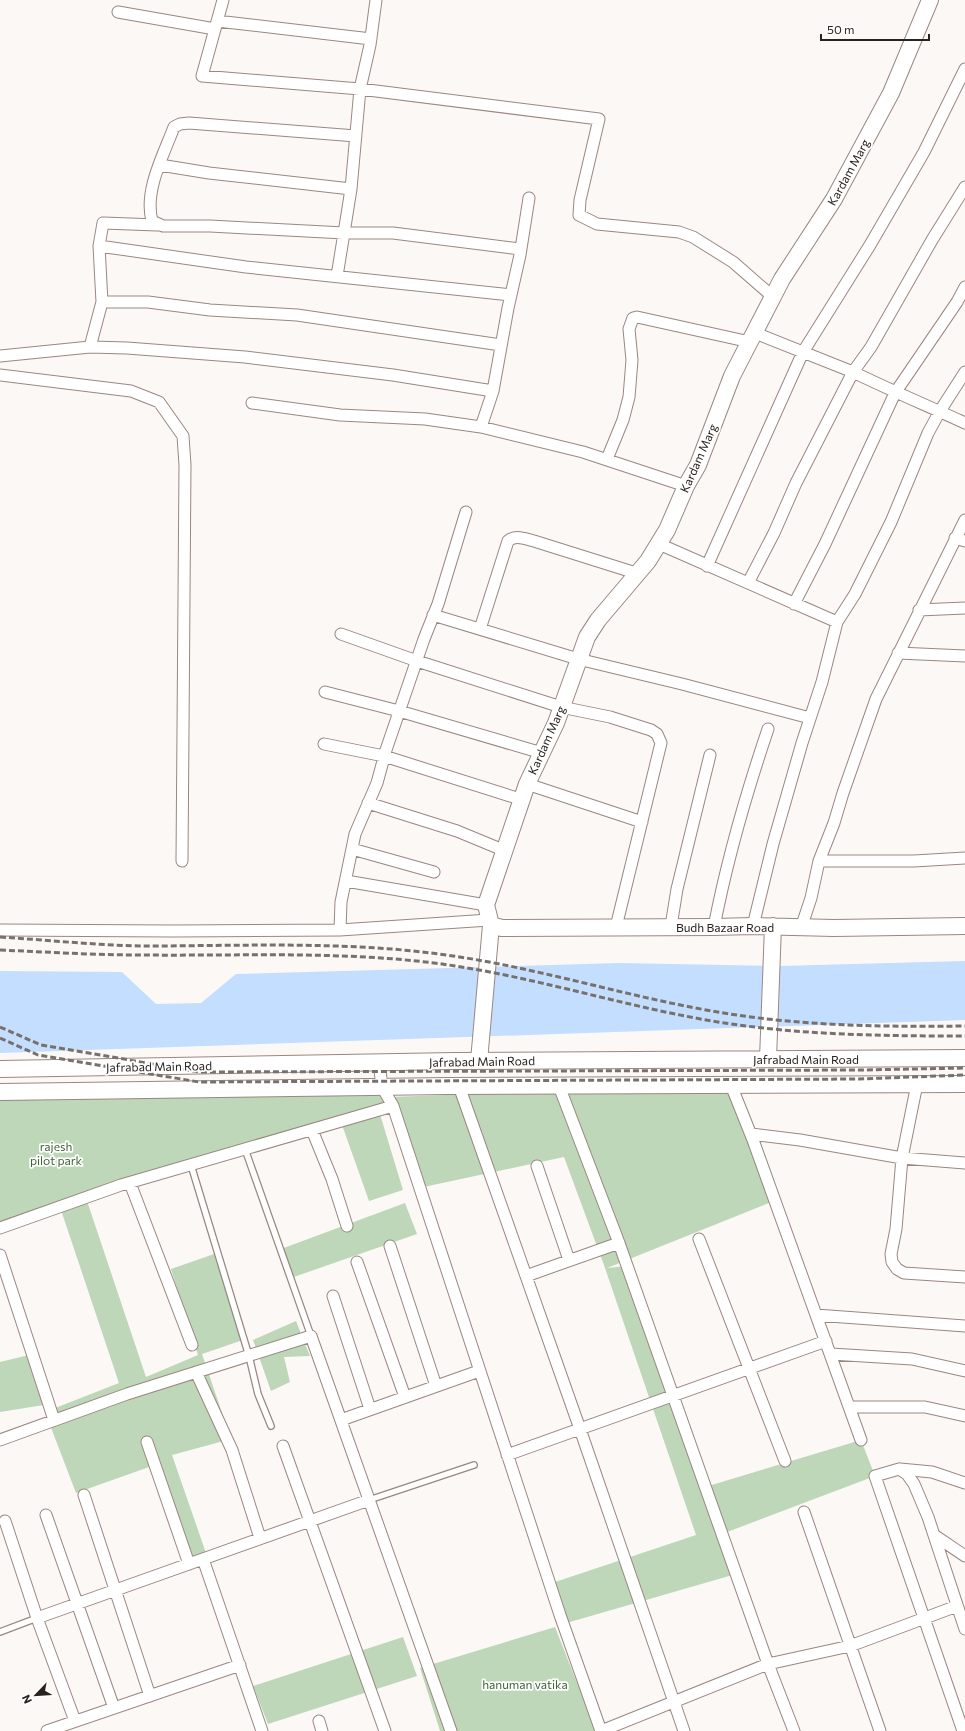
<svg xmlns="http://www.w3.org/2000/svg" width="965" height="1731" viewBox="0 0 965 1731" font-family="Commissioner,sans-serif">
	<rect width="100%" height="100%" fill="#fcf8f6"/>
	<!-- green -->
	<path fill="#bdd7b8" d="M731,1085L774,1201L607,1268L627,1266L705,1487L861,1440L875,1476L722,1534L736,1574L563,1624L549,1584L696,1535L605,1268L564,1157L419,1188L391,1107L379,1111L403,1190L369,1201L341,1122L87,1201L146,1377L198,1355L171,1269L214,1254L243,1340L202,1354L231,1439L172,1455L207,1556L184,1559L149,1467L76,1493L45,1412L119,1383L61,1210L0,1228V1098L382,1087L388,1097Z
		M405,1203L417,1234L291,1278L281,1249Z
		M296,1321L310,1356L284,1357L290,1382L271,1391L253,1340Z
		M33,1354L50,1404L0,1412V1362Z
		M555,1627L596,1731H440L420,1668Z
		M403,1637L417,1676L268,1724L253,1686Z"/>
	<!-- water -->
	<path fill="#c4deff" d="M965,961V1020L0,1053V971L122,972L156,1004L201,1003L236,974L619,963L779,966Z"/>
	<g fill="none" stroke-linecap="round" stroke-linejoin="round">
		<!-- lane casing -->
		<g stroke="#9a8780" stroke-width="8">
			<path id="lane" d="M245,1149L311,1336
				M191,1165L249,1356L258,1394L271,1426
				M369,1500L474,1465
				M0,1632L37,1618"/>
		</g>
		<!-- street casing -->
		<g stroke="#9a8780" stroke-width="13">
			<path id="street" d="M223,0L202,76L360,89L599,119L580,200L579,215L597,224L679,232L693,237L733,262L772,296
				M376,0L370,45L360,89L351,189L344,233H393L520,249
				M118,12L215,29
				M217,21L371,39
				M160,165L209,173L351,189
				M99,246L246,267L511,295
				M337,276L344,233L210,226H163L152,221C144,191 163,156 174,127L180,124L189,123L356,136
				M102,302H148L210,310L297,315L501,345
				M755,333L853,372L871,347L932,240L965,187
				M90,347L127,348L245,357L393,375L493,391
				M0,356L90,347L102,302L99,246L103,223L157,225
				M0,375L131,391L159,402L183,436L185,465L182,861
				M252,403L340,415L425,419L481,427L583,452L686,486
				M481,427L493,391L508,308L520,255L529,198
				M607,459L623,420L629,397L632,360L629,329L633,318L637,317L750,342
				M955,538L965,541
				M659,544L837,622
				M707,566L803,352L870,245L924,152L965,69
				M748,583L774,533L796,483L853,372C890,390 928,406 965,423
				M794,604L825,544L895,393L957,302L965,287
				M919,610L965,608
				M433,615L578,659L682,684L810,718
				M480,629L508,541C516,534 525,539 534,541L639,574
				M341,634L417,661L561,707L610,717L651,730L657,734L661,743L616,927
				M898,653L965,656
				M325,692L399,711L542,753
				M324,744L384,756L523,800
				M527,784L642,822
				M368,803L457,831L503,850
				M352,849L434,872
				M819,861H914L965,858
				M346,881L486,905
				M671,926L677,889L710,755
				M753,926L773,844L802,743L822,682L837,622L855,594L891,522L928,433L940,411L965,372
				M714,927C727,860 746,794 768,729
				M801,928L811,898L819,861L834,823L843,793L876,699L965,520
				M0,930L173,931L340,930L489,920
				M340,930L341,902L355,834L377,783L386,750L424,639L438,604L466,512
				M379,1062L382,1087L393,1106L560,1615L601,1731
				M917,1084L902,1158L896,1229L891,1254L892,1262L897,1269L904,1273L965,1277
				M731,1085L753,1140L861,1440
				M459,1086L580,1429L684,1731
				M559,1086L619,1243L768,1664L794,1731
				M312,1130L332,1179L347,1226
				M751,1134L800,1140L902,1158L965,1163
				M537,1166L569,1260
				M130,1183L192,1345
				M0,1228L121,1185L393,1106
				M699,1239L785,1461
				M390,1246L436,1386
				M0,1255L54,1420
				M357,1262L405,1397
				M526,1276L619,1243
				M333,1296L370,1409
				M816,1315L965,1326
				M831,1354L912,1359L965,1371
				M196,1372L232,1450L260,1538
				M849,1407H925L965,1416
				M341,1420L479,1371
				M0,1440L127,1394L311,1336L451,1731
				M147,1442L189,1564
				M283,1446L385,1731
				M507,1455L826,1341
				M900,1469L932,1472L965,1483
				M84,1495L150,1696
				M804,1512L880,1731
				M46,1515L114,1708
				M5,1521L37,1618L75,1721
				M934,1535L965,1556
				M203,1559L262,1731
				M37,1618L369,1500
				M319,1721L322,1731
				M47,1731L240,1665
				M601,1731L768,1664L850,1646L957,1606
				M963,1731L875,1476L899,1469L907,1474L914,1484L928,1517L965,1629"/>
		</g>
		<!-- secondary casing -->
		<g stroke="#9a8780" stroke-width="18">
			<path id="secondary" d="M930,0L891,93L834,199L782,279L732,376L698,465L686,486L667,530L648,561L598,620L587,637L556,723L527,784L486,905L491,925L502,928L714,927L753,926L834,928L965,926
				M768,1059L773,926
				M479,1061L491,925
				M0,1069L455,1061L965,1058
				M0,1092L448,1086L965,1084"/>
		</g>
		<!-- lane -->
		<use href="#lane" stroke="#fff" stroke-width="5.5"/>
		<!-- street -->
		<use href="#street" stroke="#fff" stroke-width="11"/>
		<!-- secondary -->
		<use href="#secondary" stroke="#fff" stroke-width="16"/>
		<!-- rail -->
		<path stroke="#77716e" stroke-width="3" stroke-dasharray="6 3" stroke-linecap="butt" d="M0,937C47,940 94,945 141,946C241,946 341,941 439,954C532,966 620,995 712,1011C796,1026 880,1027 965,1026
			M0,950C47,952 94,955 142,955C239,956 337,951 434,963C529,975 618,1005 712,1021C796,1035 880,1036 965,1036
			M0,1027L41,1045L200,1072L861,1070L965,1068
			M0,1038L38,1055L199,1082L859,1079L965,1075"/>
	</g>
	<g text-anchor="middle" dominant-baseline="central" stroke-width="3.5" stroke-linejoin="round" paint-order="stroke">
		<!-- street labels -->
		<g font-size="12" fill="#29221f" stroke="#fff">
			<text transform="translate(848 172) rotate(-61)">Kardam Marg</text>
			<text transform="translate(698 458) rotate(-66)">Kardam Marg</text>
			<text transform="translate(546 740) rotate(-66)">Kardam Marg</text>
			<text x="725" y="927">Budh Bazaar Road</text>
			<text x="806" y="1059">Jafrabad Main Road</text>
			<text transform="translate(482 1061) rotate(-1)">Jafrabad Main Road</text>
			<text transform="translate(159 1066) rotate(-1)">Jafrabad Main Road</text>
		</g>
		<!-- park labels -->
		<g font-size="12" fill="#3d6335" stroke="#fff">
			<text x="56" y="1146">rajesh<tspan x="56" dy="14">pilot park</tspan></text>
			<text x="525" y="1684">hanuman vatika</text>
		</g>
	</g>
	<!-- north arrow -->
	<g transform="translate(36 1695) rotate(245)" stroke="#ffffff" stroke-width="3" paint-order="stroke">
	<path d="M0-3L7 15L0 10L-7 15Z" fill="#29221f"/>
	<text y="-6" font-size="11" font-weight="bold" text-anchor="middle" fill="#29221f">N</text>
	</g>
	<!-- scale -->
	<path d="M821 34v6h108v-6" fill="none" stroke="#29221f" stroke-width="2"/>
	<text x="827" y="34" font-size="12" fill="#29221f" stroke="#ffffff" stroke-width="3" paint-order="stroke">50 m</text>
</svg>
